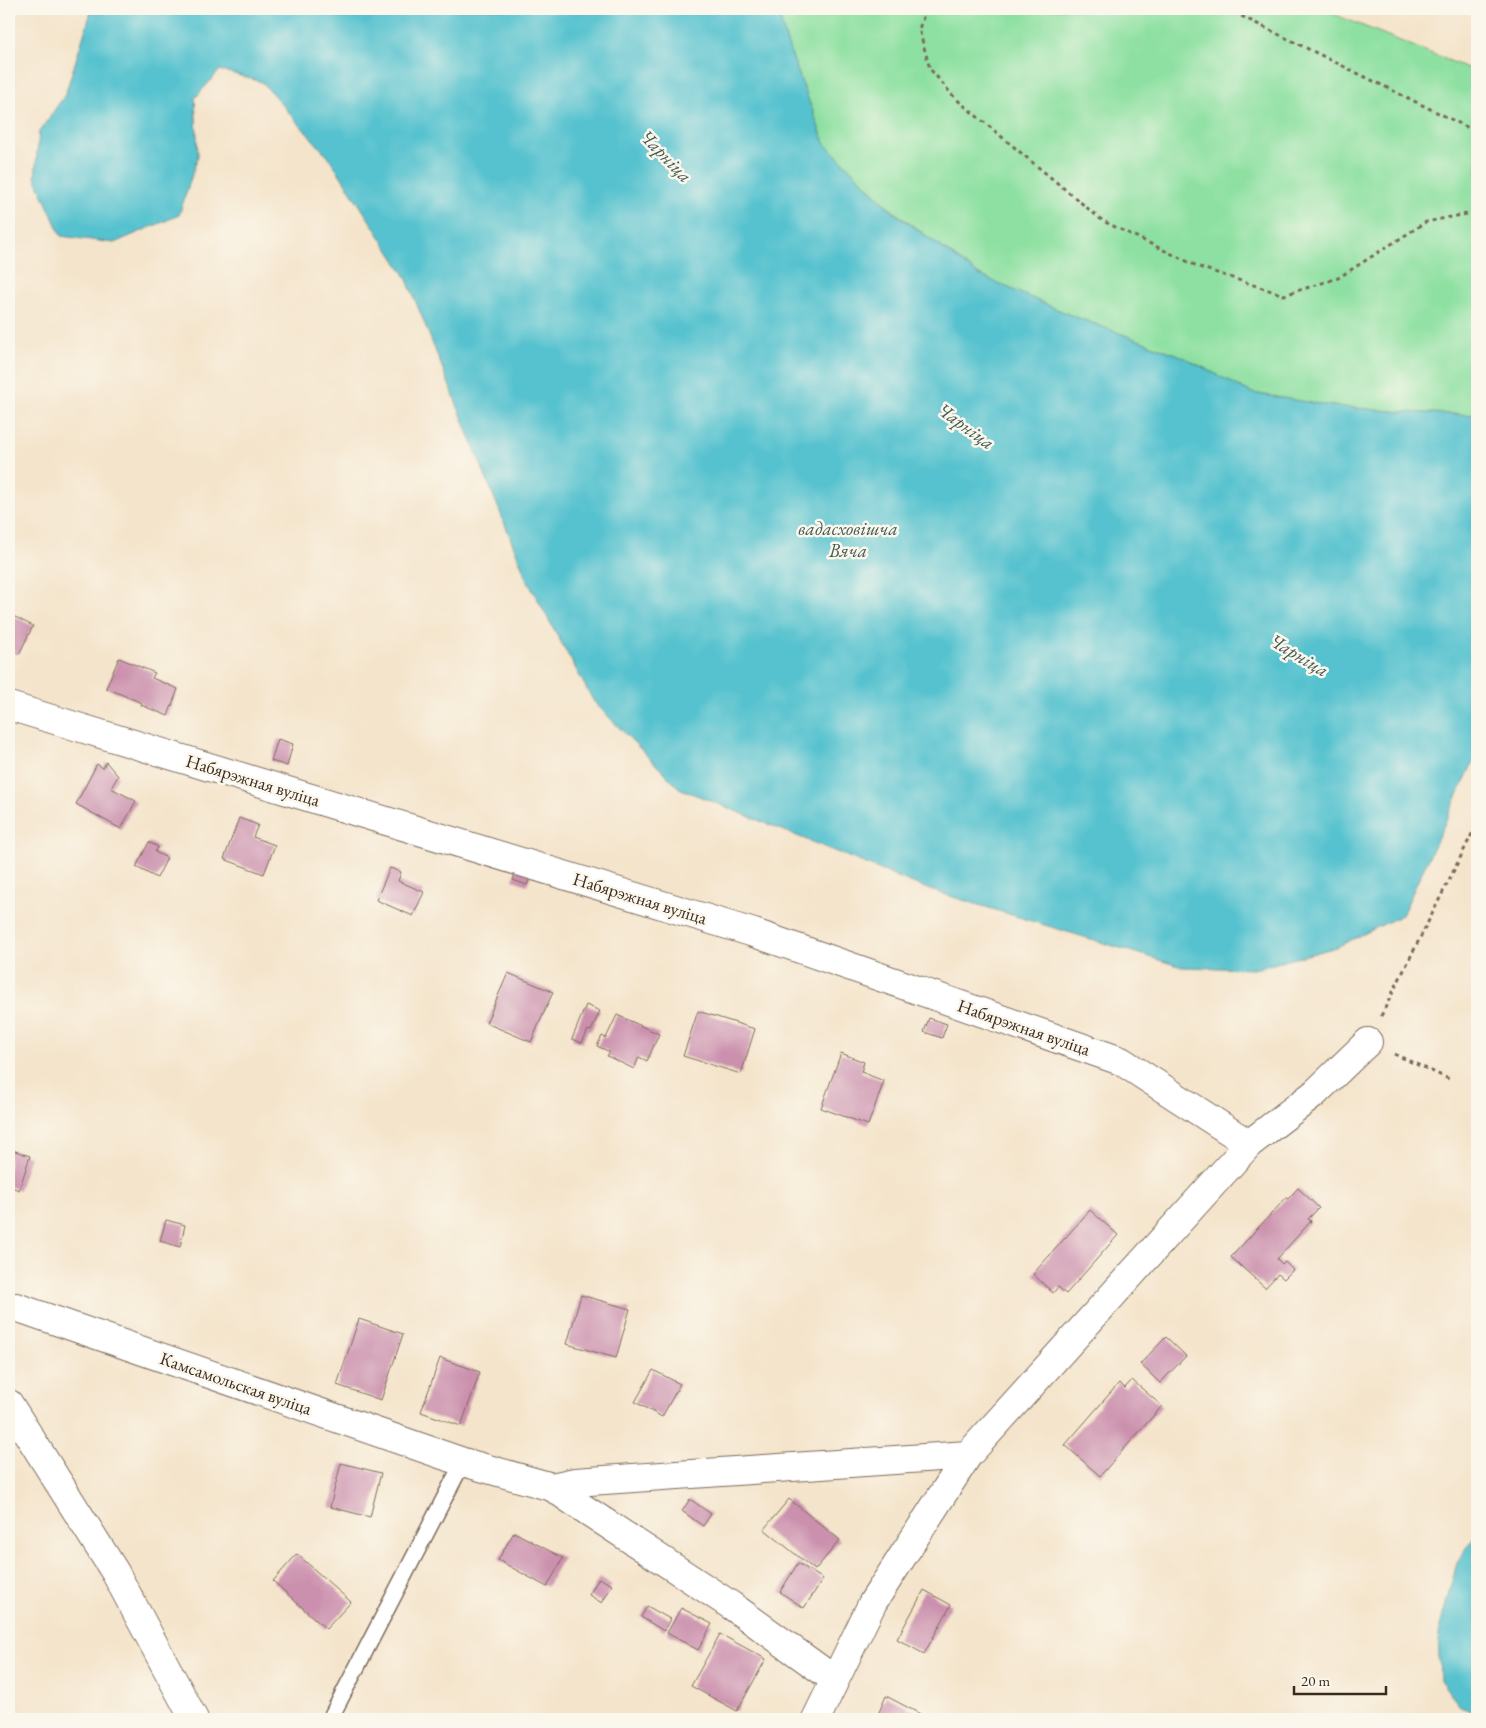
<svg xmlns="http://www.w3.org/2000/svg" width="1486" height="1728" viewBox="0 0 1486 1728" font-family="'EB Garamond',serif">
	<rect width="100%" height="100%" fill="#fbf7ec"/>
	<filter id="ink" filterUnits="userSpaceOnUse"><feTurbulence type="fractalNoise" baseFrequency=".02" numOctaves="2"/><feDisplacementMap in="SourceGraphic" scale="10" xChannelSelector="R" yChannelSelector="G"/><feConvolveMatrix kernelMatrix="1 2 1 2 8 2 1 2 1" color-interpolation-filters="sRGB"/></filter>
	<filter id="wash" filterUnits="userSpaceOnUse"><feTurbulence type="fractalNoise" baseFrequency=".0096" numOctaves="4" result="noise"/><feDisplacementMap in="SourceGraphic" scale="20" xChannelSelector="R" yChannelSelector="G"/><feGaussianBlur stdDeviation="1.12" result="paint"/><feColorMatrix in="noise" values="0 0 0 0 0 0 0 0 0 0 0 0 0 0 0 0 0 1.4 0 .05"/><feComposite in="paint" operator="in"/></filter>
	<g filter="url(#wash)">
		<rect width="100%" height="100%" fill="#f4e4cb"/>
		<!-- green -->
		<path fill="#8de0a1" stroke="#648560" d="M777,9H1321L1477,72V415L1403,412L1331,406L1252,393L1181,356L1068,314L979,275L892,210L825,144L787,43Z"/>
		<!-- water -->
		<path fill="#56c2cf" stroke="#487676" d="M92,9H777L787,43L825,144L892,211L979,275L1068,314L1181,356L1252,393L1331,406L1403,412L1477,415V754L1402,915L1337,947L1254,969L1182,967L930,890L679,788L594,702L528,582L406,277L330,159L262,82L220,70L195,98L198,156L179,215L114,243L61,236L35,177L39,132L65,95Z
			M1477,1533V1715L1459,1705L1440,1680L1438,1634L1457,1563Z"/>
		<g id="blocks">
			<!-- building -->
			<path fill="#cb90ad" d="M9,614L33,626L19,654L9,648Z
				M119,658L155,673L152,678L178,689L168,716L141,705L142,703L106,688Z
				M278,739L293,744L287,766L271,761Z
				M106,762L118,776L111,788L136,801L121,829L76,804L97,764L103,768Z
				M239,818L258,825L253,837L275,845L264,874L224,859Z
				M149,842L158,847L155,852L167,858L157,878L136,867Z
				M390,868L401,872L398,881L424,892L413,916L376,900Z
				M517,869L531,875L527,885L513,880Z
				M508,973L553,992L531,1042L486,1023Z
				M586,1005L600,1011L591,1031L588,1030L582,1043L572,1039Z
				M698,1011L755,1029L741,1074L683,1056Z
				M617,1015L659,1034L647,1061L639,1057L634,1069L607,1056L610,1052L597,1046L602,1036L606,1038Z
				M929,1018L947,1024L942,1038L924,1032Z
				M841,1053L864,1062L861,1072L884,1081L868,1125L821,1108Z
				M9,1149L30,1156L19,1190L9,1186Z
				M1298,1188L1319,1208L1308,1219L1311,1221L1277,1259L1282,1264L1285,1262L1293,1270L1284,1279L1278,1274L1265,1288L1231,1257L1286,1198L1288,1199Z
				M1090,1210L1118,1235L1066,1294L1058,1287L1053,1293L1033,1274Z
				M166,1220L185,1225L180,1247L160,1241Z
				M581,1295L630,1309L616,1358L567,1344Z
				M359,1319L403,1334L381,1400L337,1385Z
				M1166,1337L1186,1356L1160,1383L1140,1364Z
				M440,1358L480,1372L461,1426L421,1412Z
				M653,1370L680,1384L662,1417L635,1402Z
				M1132,1380L1162,1406L1100,1476L1065,1445L1119,1383L1125,1388Z
				M341,1463L381,1473L370,1517L330,1507Z
				M690,1499L711,1514L703,1526L682,1511Z
				M789,1499L840,1540L815,1570L764,1529Z
				M514,1532L563,1558L547,1587L498,1560Z
				M297,1554L351,1602L326,1629L273,1581Z
				M798,1563L823,1579L804,1608L780,1592Z
				M599,1578L612,1585L602,1603L589,1595Z
				M924,1590L951,1605L924,1654L897,1639Z
				M647,1606L670,1619L664,1631L641,1617Z
				M681,1608L712,1624L698,1650L667,1633Z
				M720,1634L766,1659L737,1711L691,1686Z
				M886,1696L928,1718L927,1719H876Z"/>
		</g>
	</g>
	<g filter="url(#ink)">
		<use href="#blocks" fill-opacity="0" stroke="#7c6b5b" stroke-width="1"/>
		<g fill="none" stroke-linecap="round" stroke-linejoin="round">
			<!-- lane casing -->
			<g stroke="#7c6b5b" stroke-width="18">
				<path id="lane" d="M330,1719L463,1462"/>
			</g>
			<!-- street casing -->
			<g stroke="#7c6b5b" stroke-width="30">
				<path id="street" d="M9,706L754,933L1121,1061L1249,1144
					M9,1308L16,1307L463,1462L552,1487L575,1482L968,1455L1249,1144L1314,1094L1368,1042
					M9,1404L115,1572L194,1719
					M552,1487L586,1510L732,1606L835,1680
					M816,1719L873,1602L968,1455"/>
			</g>
			<!-- path -->
			<path stroke="#7c6b5b" stroke-width="3" stroke-dasharray="4 4" stroke-linecap="butt" d="M926,9L919,29L930,69L955,98L1103,221L1199,267L1284,295L1338,278L1426,222L1477,212
				M1227,9L1477,132
				M1381,1016L1477,824
				M1394,1054L1449,1079"/>
			<!-- lane -->
			<use href="#lane" stroke="#fff" stroke-width="15"/>
			<!-- street -->
			<use href="#street" stroke="#fff" stroke-width="28"/>
		</g>
	</g>
	<g text-anchor="middle" dominant-baseline="central" stroke-width="5" stroke-linejoin="round" paint-order="stroke">
		<!-- street labels -->
		<g font-size="18" fill="#3b2a1e" stroke="#fbf7ec">
			<text transform="translate(253 780) rotate(17)">Набярэжная вуліца</text>
			<text transform="translate(640 898) rotate(17)">Набярэжная вуліца</text>
			<text transform="translate(1024 1027) rotate(19)">Набярэжная вуліца</text>
			<text transform="translate(236 1383) rotate(19)">Камсамольская вуліца</text>
		</g>
		<!-- water labels -->
		<g font-size="19" font-style="italic" fill="#435853" stroke="#fbf7ec">
			<text transform="translate(666 156) rotate(46)">Чарніца</text>
			<text transform="translate(966 426) rotate(36)">Чарніца</text>
			<text x="848" y="528">вадасховішча<tspan x="848" dy="22">Вяча</tspan></text>
			<text transform="translate(1299 655) rotate(31)">Чарніца</text>
		</g>
	</g>
	<!-- margin -->
	<rect width="1486" height="1728" fill="none" stroke="#fbf7ec" stroke-width="30"/>
	<!-- scale -->
	<path d="M1294 1686v8h92v-8" fill="none" stroke="#3b2a1e" stroke-width="2.5"/>
	<text x="1301" y="1686" font-size="15" fill="#3b2a1e" stroke="#fbf7ec" stroke-width="4" paint-order="stroke">20 m</text>
</svg>
